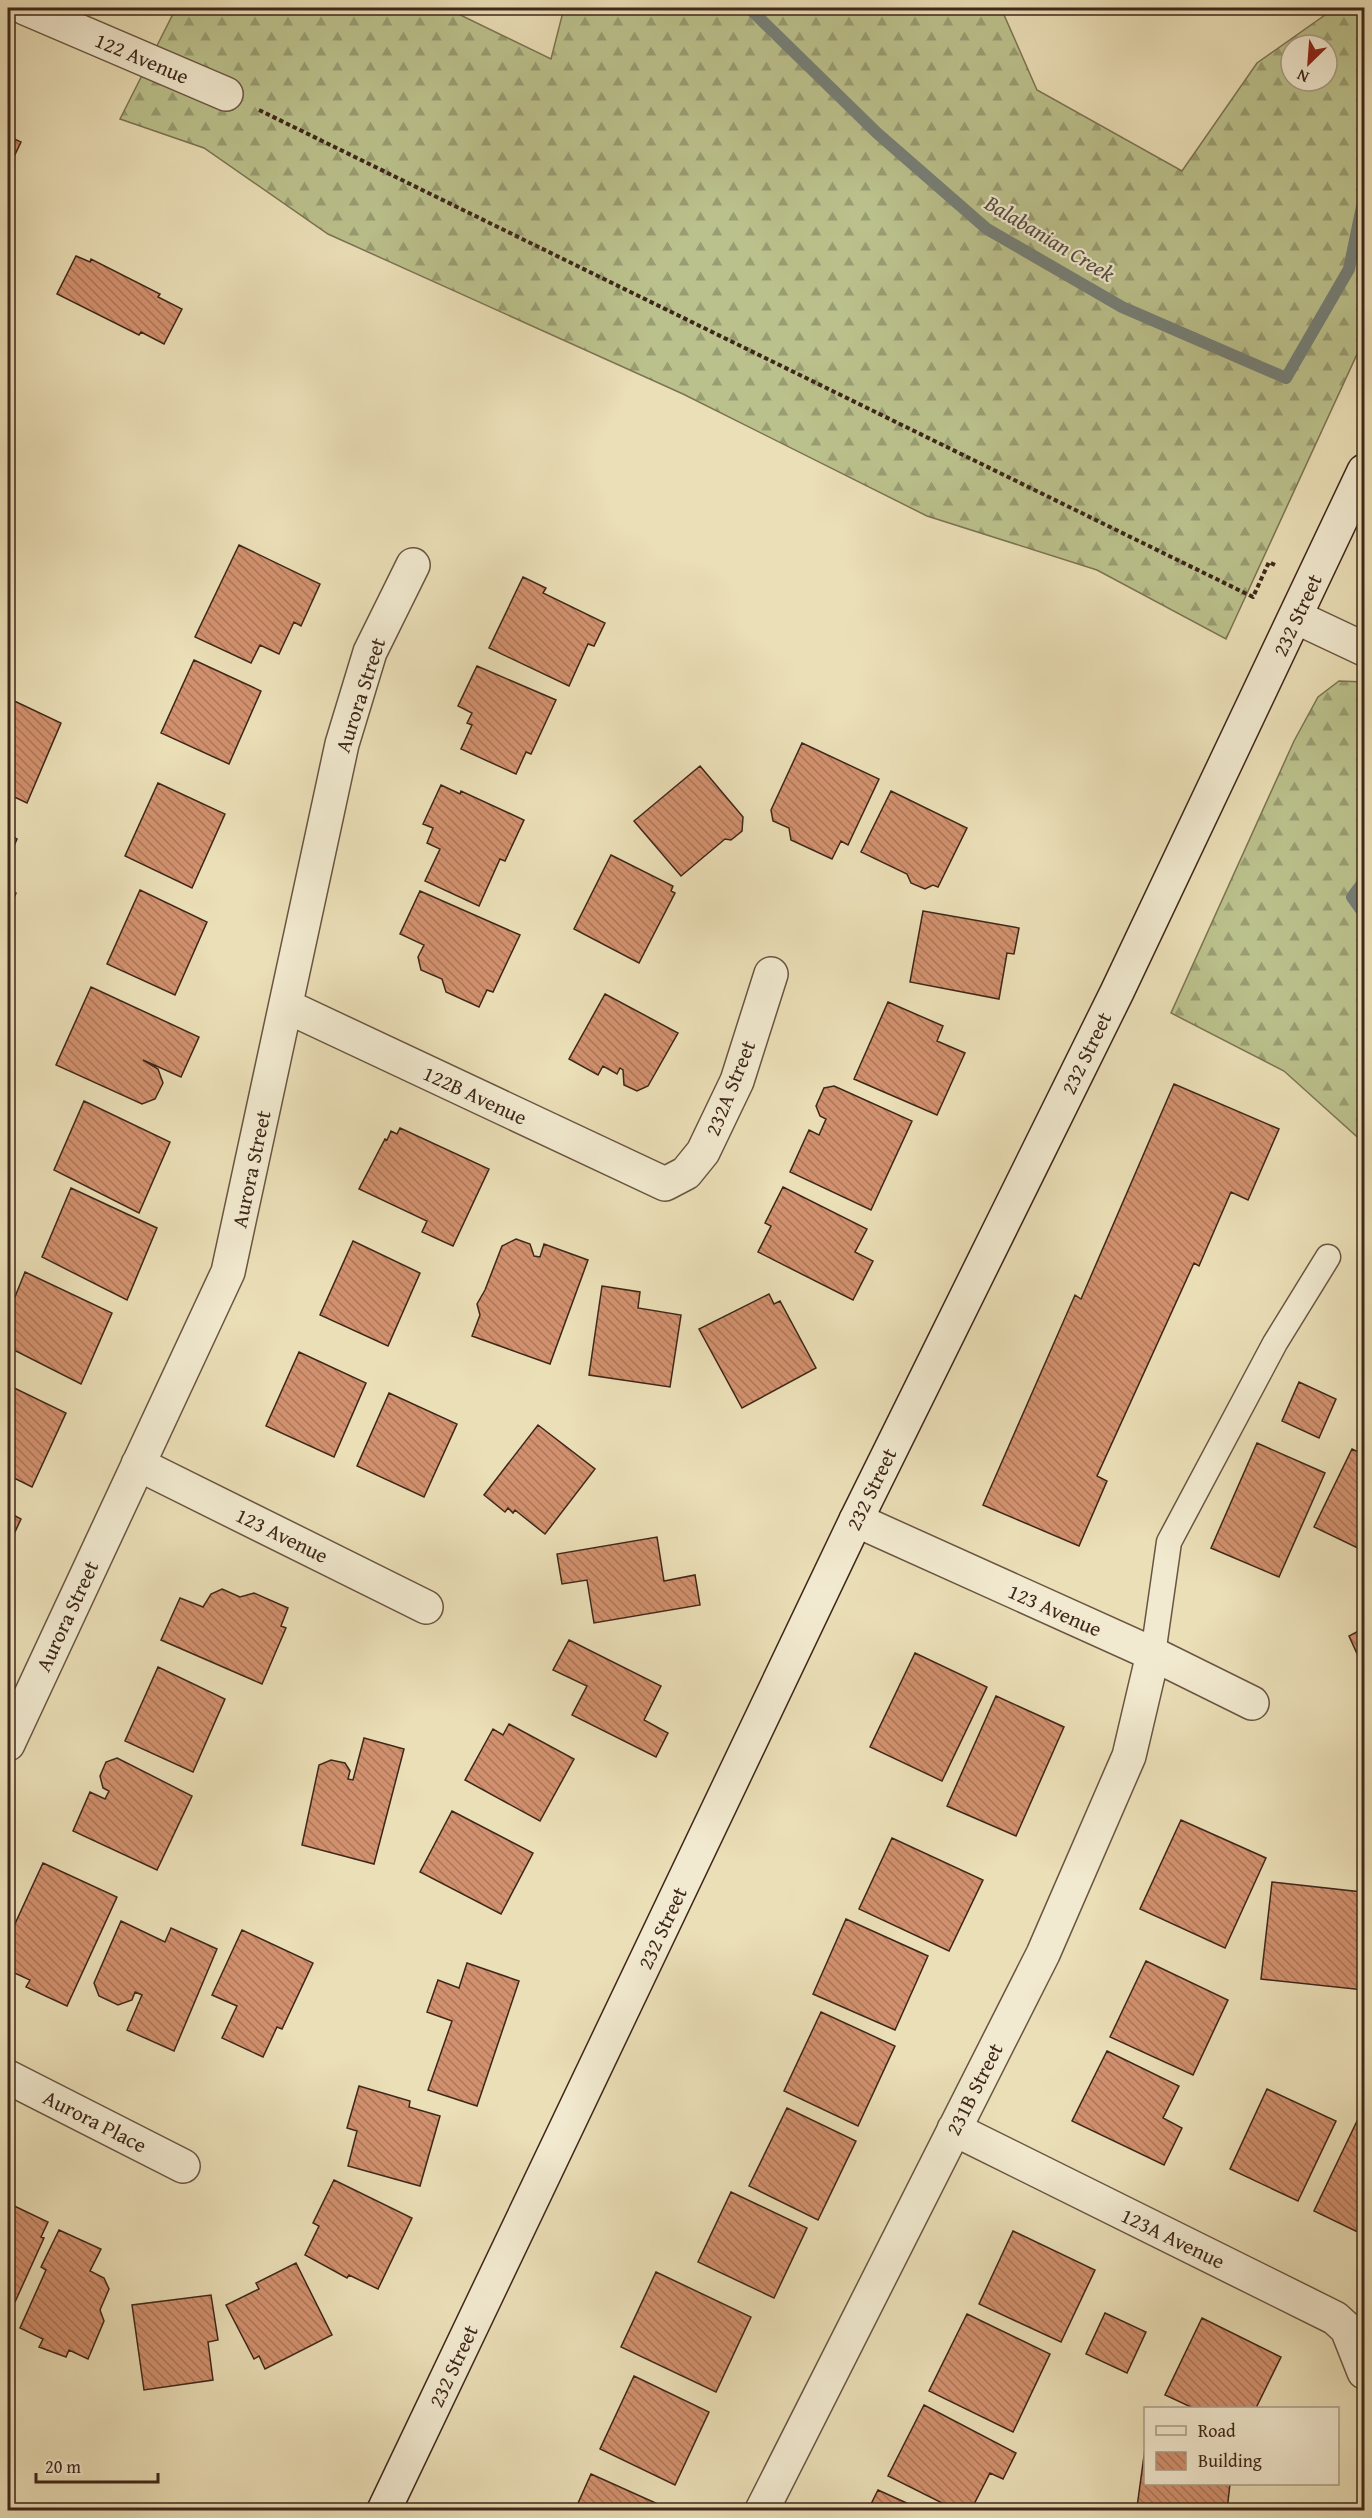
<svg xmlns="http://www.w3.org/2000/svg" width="1372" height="2518" viewBox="0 0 1372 2518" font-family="'Gentium Book Plus',serif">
	<defs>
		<pattern id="forest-firs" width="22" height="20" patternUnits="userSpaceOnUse" patternTransform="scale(1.5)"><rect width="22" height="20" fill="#bbc18c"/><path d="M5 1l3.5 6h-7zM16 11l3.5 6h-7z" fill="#999d72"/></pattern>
		<pattern id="building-back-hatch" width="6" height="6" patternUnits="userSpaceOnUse" patternTransform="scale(1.5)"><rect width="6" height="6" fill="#d2916e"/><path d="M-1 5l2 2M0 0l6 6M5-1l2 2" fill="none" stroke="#ac765a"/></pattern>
	</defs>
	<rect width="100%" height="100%" fill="#ebdfb7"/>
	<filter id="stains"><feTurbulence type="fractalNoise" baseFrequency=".00333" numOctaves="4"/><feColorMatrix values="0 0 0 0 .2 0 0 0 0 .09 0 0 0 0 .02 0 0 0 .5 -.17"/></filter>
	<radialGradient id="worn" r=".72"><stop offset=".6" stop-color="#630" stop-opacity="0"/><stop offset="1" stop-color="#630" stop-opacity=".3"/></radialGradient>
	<!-- forest -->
	<path fill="url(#forest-firs)" stroke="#7c7453" stroke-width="1.5" fill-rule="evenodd" d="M176,8H446L551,59L564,8H1001L1037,90L1182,171L1257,63L1335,8H1364V339L1226,639L1097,570L927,516L683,394L328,234L204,148L120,119ZM1291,45H1327V81H1291Z
		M1339,681L1364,682V1143L1284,1071L1171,1013L1294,741L1318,697Z"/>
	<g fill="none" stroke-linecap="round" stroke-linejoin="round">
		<!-- stream -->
		<path stroke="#768078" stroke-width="12" d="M749,8L877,133L987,229L1122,307L1286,378L1349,269L1364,197
			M1364,881L1352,897L1364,914"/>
	</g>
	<!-- building -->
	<path fill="url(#building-back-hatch)" stroke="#3e271a" stroke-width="1.5" d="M8,136L21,142L8,169Z
		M76,256L90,262L91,259L160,294L158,297L182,309L164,344L141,332L139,335L57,294Z
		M239,545L320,584L301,626L294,622L279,654L260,645L251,663L195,637Z
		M523,577L546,588L543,593L605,623L594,646L588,644L569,686L489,648Z
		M194,660L261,691L229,764L161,733Z
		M477,666L556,700L531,754L526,752L516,774L461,749L472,725L467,723L472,713L458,706Z
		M8,698L61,723L27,803L8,794Z
		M802,743L879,779L848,845L841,841L832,859L791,840L789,828L773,821L771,810Z
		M700,766L743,817L742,831L731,840L725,839L681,876L634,821Z
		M158,783L225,814L192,888L125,856Z
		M441,785L460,794L461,791L524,820L505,861L500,859L479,906L425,881L440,849L427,843L433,828L423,824Z
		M891,791L967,828L938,887L933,885L925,889L911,883L907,874L861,852Z
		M8,834L17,839L8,859Z
		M611,855L673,886L671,891L675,893L639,963L574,929Z
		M8,889L16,893L8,912Z
		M140,890L207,922L175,995L107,964Z
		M420,891L520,935L493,992L487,990L479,1007L446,992L442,979L421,970L418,957L424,945L400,934Z
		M923,911L1019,928L1014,954L1007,953L999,999L910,982Z
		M91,987L199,1037L181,1077L143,1060L158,1069L163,1083L155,1099L142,1104L56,1065Z
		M605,994L678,1033L648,1086L637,1091L624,1085L623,1070L620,1068L617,1074L603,1066L598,1075L569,1059Z
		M888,1002L943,1026L937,1041L965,1053L937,1115L854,1079Z
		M1174,1084L1279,1129L1248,1200L1231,1192L1199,1266L1194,1263L1097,1476L1107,1481L1079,1546L983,1505L1075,1295L1081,1299Z
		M834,1086L912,1121L871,1210L790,1172L809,1130L819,1135L826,1119L820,1116L816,1106L824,1088Z
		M84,1101L170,1142L139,1213L54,1170Z
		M400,1128L489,1169L453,1246L422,1232L427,1221L359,1189L385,1139L387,1140L391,1131L397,1134Z
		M783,1187L867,1229L855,1252L873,1261L853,1300L758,1252L771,1226L765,1223Z
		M71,1188L157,1228L127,1300L42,1257Z
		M516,1239L530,1244L534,1256L540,1257L544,1244L588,1260L550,1364L472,1336L480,1315L477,1304L485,1290L502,1246Z
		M353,1241L420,1273L388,1346L320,1315Z
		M25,1272L112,1313L81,1384L8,1347V1314Z
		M602,1286L640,1292L638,1308L681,1315L670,1387L589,1375Z
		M769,1294L774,1304L780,1301L816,1368L742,1408L699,1329Z
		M299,1352L366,1383L334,1457L266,1426Z
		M1299,1382L1336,1399L1319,1438L1282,1421Z
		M8,1385L66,1413L32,1487L8,1475Z
		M389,1393L457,1424L424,1497L357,1466Z
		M538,1425L595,1469L545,1534L515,1510L513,1513L508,1508L505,1512L484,1495Z
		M1257,1443L1325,1473L1279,1577L1211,1548Z
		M1352,1449L1364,1455V1551L1314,1527Z
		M8,1512L21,1519L8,1547Z
		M657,1537L664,1581L695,1575L700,1605L594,1623L587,1580L562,1584L557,1554Z
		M222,1589L240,1597L254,1593L288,1608L281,1626L286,1628L262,1684L161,1640L180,1598L203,1607L211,1594Z
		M1364,1628V1669L1349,1636Z
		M569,1640L661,1686L644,1720L668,1733L656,1757L572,1715L587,1686L553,1670Z
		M915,1653L987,1687L942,1781L870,1747Z
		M158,1667L225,1699L193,1772L125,1741Z
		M996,1696L1064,1727L1016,1836L947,1806Z
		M509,1724L574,1759L540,1821L465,1780L493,1729L503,1735Z
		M364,1738L404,1749L374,1864L302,1845L319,1765L331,1760L345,1763L350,1771L348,1779L353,1780Z
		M117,1758L192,1796L157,1870L73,1831L90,1792L105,1799L109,1791L103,1788L100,1776L106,1762Z
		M452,1811L533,1853L501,1914L420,1872Z
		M1181,1820L1266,1858L1225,1948L1140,1909Z
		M892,1838L983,1880L949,1951L859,1909Z
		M43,1863L117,1897L67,2006L26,1987L30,1980L8,1970V1939Z
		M1272,1882L1362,1892L1358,1930L1364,1931V1990L1261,1979Z
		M846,1919L928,1956L895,2030L813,1994Z
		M121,1921L165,1942L171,1928L217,1949L174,2051L127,2030L142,1995L135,1992L132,2000L118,2005L99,1996L94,1983Z
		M242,1930L313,1963L282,2029L277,2027L263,2057L222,2038L237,2006L212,1995Z
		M1146,1961L1228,2000L1193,2075L1110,2037Z
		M467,1963L519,1981L477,2106L428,2090L452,2021L427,2012L438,1980L459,1988Z
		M821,2012L895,2046L858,2126L784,2091Z
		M1107,2051L1179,2086L1163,2118L1182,2128L1164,2165L1072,2121Z
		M359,2086L410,2101L409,2107L440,2116L420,2186L348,2166L357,2131L347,2128Z
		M1267,2089L1336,2121L1298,2201L1230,2169Z
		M787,2108L856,2141L818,2220L749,2186Z
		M1358,2119L1364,2122V2235L1314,2211Z
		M334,2180L412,2218L378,2289L349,2275L347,2278L305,2255L319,2226L313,2223Z
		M731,2192L807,2228L774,2298L698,2262Z
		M8,2203L48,2222L41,2237L44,2238L15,2302L8,2298Z
		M59,2230L101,2249L90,2271L104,2278L109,2289L100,2310L104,2321L88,2359L69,2350L66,2357L39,2347L43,2339L20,2328L46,2270L41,2267Z
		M1013,2231L1095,2270L1061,2342L979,2304Z
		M296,2263L332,2335L265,2369L259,2356L254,2359L226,2305L259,2289L256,2283Z
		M656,2272L751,2317L716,2392L621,2347Z
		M211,2295L218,2340L208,2342L213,2380L144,2390L132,2305Z
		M1105,2313L1146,2332L1127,2373L1086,2354Z
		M967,2314L1050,2354L1013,2432L929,2391Z
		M1202,2318L1281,2357L1256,2408H1193L1165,2395Z
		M634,2376L709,2412L675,2485L600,2449Z
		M924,2405L1016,2453L1003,2479L990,2473L971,2510H956L888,2476Z
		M1146,2441V2484H1230L1227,2510H1166L1137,2507Z
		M591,2474L669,2509L668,2510H575Z
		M878,2490L922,2510H868Z"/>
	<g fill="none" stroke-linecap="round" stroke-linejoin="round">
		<!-- service casing -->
		<g stroke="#695541" stroke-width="27">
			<path id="service" d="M1153,1654L1169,1542L1275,1343L1328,1257"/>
		</g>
		<!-- minor casing -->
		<g stroke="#695541" stroke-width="36">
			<path id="minor" d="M25,8L226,94
				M1296,617L1364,649
				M286,1006L665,1184L686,1173L703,1152L737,1081L771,974
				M138,1464L426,1607
				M856,1520L1153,1654L1252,1703
				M8,1744L228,1272L342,744L370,652L413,565
				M8,2077L183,2166
				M954,2129L1335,2318L1347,2329L1364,2372
				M762,2510L1043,1954L1129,1756L1153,1654"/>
		</g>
		<!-- secondary casing -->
		<g stroke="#3e271a" stroke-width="36">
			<path id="secondary" d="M384,2510L856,1520L1117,992L1364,471"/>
		</g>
		<!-- path -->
		<path stroke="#3e271a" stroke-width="4" stroke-dasharray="4.5 3" stroke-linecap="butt" d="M259,110L1253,597L1269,562L1277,566"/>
		<!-- service -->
		<use href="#service" stroke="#f2ead0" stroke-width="24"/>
		<!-- minor -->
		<use href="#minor" stroke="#f2ead0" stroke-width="33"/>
		<!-- secondary -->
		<use href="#secondary" stroke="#f2ead0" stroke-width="33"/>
	</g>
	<g text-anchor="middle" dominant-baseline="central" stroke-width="4.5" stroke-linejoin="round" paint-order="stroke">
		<!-- street labels -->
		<g font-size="21" fill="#3e271a" stroke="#f2ead0">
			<text transform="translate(142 58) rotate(23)">122 Avenue</text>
			<text transform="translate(1297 615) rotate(-65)">232 Street</text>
			<text transform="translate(360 695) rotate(-72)">Aurora Street</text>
			<text transform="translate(1086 1053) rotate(-64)">232 Street</text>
			<text transform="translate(730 1088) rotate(-68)">232A Street</text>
			<text transform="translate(475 1095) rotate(25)">122B Avenue</text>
			<text transform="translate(251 1169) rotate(-78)">Aurora Street</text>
			<text transform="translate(871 1489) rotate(-64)">232 Street</text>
			<text transform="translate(282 1535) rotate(26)">123 Avenue</text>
			<text transform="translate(1055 1610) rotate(24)">123 Avenue</text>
			<text transform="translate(67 1616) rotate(-65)">Aurora Street</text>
			<text transform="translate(662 1928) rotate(-65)">232 Street</text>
			<text transform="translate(974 2089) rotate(-63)">231B Street</text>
			<text transform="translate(95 2121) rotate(27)">Aurora Place</text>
			<text transform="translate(1173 2238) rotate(26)">123A Avenue</text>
			<text transform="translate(453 2366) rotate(-65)">232 Street</text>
		</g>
		<!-- water labels -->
		<g font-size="22" font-style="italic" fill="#554c41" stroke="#f2ead0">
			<text transform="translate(1050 238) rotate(31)">Balabanian Creek</text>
		</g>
	</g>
	<!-- margin -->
	<rect width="1372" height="2518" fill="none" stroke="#ebdfb7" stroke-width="30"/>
	<rect x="9" y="9" width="1354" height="2500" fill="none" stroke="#3e271a" stroke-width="3"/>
	<rect x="15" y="15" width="1342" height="2488" fill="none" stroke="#3e271a" stroke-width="1.5"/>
	<!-- legend -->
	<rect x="1144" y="2407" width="195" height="78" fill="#f2ead0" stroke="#aa9c87" stroke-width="1.5"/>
	<rect x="1156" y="2426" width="30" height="9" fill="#f2ead0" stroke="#aa9c87" stroke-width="1.5"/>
	<text x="1198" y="2437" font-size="18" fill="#3e271a">Road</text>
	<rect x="1156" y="2452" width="30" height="18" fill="url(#building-back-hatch)" stroke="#aa9c87" stroke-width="1.5"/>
	<text x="1198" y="2467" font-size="18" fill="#3e271a">Building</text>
	<!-- north arrow -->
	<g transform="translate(1309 63) rotate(205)"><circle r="28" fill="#f2ead0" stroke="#aa9c87" stroke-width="1.5"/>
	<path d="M0-4.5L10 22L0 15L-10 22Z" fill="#8f2418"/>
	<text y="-9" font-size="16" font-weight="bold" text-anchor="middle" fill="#3e271a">N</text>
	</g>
	<!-- scale -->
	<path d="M36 2473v9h122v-9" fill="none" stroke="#3e271a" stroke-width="3"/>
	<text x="45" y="2473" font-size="18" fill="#3e271a" stroke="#f2ead0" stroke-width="4.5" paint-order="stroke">20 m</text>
	<rect width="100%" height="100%" filter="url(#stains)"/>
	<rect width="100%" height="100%" fill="url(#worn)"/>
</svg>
